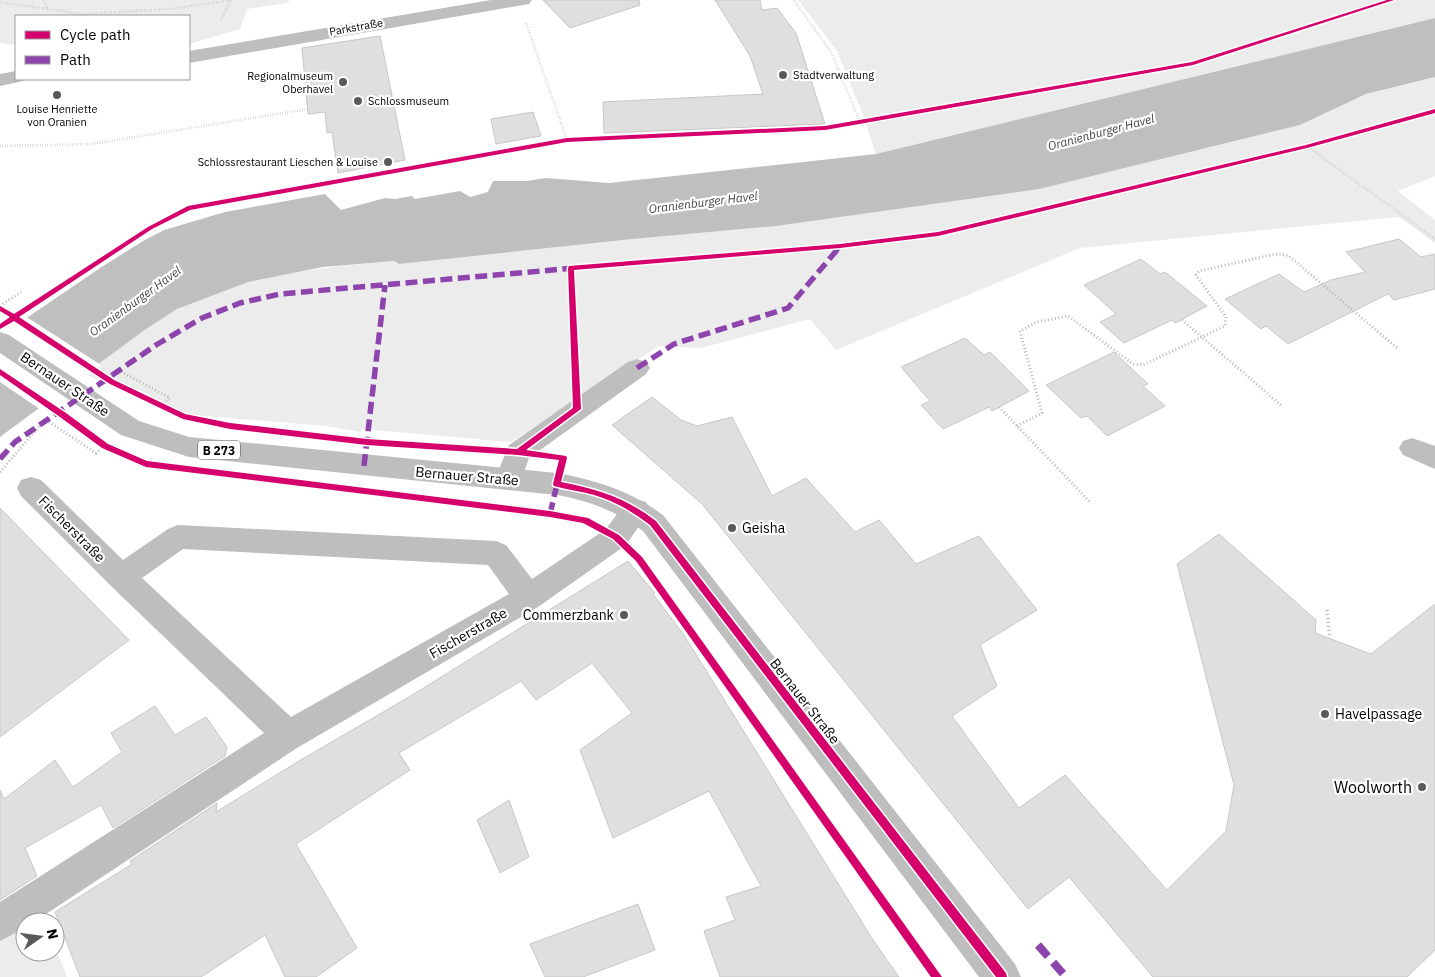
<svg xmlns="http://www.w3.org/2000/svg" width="1435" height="977" viewBox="0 0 1435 977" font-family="'IBM Plex Sans',sans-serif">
	<rect width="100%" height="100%" fill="#fff"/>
	<!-- green -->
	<path fill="#ececec" d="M0,0H290L287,3L247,9L240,29L189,44V16H16V43L13,45L0,43Z
		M798,0H1435V18L876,154L863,115L837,51Z
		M1435,77V176L1398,191L1435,220V243L1399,217L1080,248L836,350L810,319L701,348L659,346L511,442L362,429L361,432L326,426L168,413L85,374C115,352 144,328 176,310C236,275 326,267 394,261L399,264L633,239L776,226L1300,125L1366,94Z
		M40,908L46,922H25V952H55V946L67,977H0V934Z"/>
	<!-- water -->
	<path fill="#bfbfbf" d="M1435,18V77L1366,94L1300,125L1039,189L776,226L633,239L399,264L394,261L323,267L248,282L177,309L143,331L0,437V336L100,268L143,241L164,230L225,212L325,194L341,210L385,198L395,199L412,196L415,199L460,191L470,197L488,192L493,181H527L546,178L609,183L876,154Z"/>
	<!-- pier -->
	<path fill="#fff" d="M25,316L101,365L41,410L0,382V333Z"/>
	<!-- building -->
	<path fill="#dfdfdf" stroke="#c7c7c7" d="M543,0H639L640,5L570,28Z
		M715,0H760L762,10L777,8L796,33L825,124L604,133L603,102L763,94L750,56Z
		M380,36L405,160L338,173L332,132L327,133L325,112L308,114L302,48Z
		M533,112L541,136L496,144L491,119Z
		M1399,239L1421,257L1435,254V289L1394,300L1388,294L1288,344L1266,326L1261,329L1225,299L1279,274L1304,292L1331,280L1365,272L1346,252Z
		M1141,259L1160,274L1165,272L1207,306L1175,323L1172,320L1124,343L1100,322L1116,314L1084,285Z
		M965,338L984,355L990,352L1029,391L992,411L989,407L943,429L921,405L930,401L901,367Z
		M1114,352L1148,384L1143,386L1165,406L1107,436L1087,416L1081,418L1046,385Z
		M652,397L681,420L697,426L732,417L772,496L806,478L855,532L879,520L916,564L979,536L1037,610L980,645L997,686L952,716L1019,808L1065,775L1167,890L1226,831L1234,785L1177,564L1219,534L1316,620L1315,633L1371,654L1435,604V950L1407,977H1153L1069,877L1028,909L702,504L612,425Z
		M0,508L129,640L0,737Z
		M628,561L655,593L653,594L684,635L873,940L899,977H720L704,931L735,920L726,897L761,886L709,791L613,838L580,750L632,713L592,663L536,700L521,681L399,753L410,770L296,844L357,948L316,977H285L265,935L201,977H80L55,912L132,864L130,861L217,803L216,812L299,761L409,697Z
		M155,706L175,735L206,717L227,747L225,756L113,828L101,805L25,848L37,876L0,900V790L4,799L55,760L73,787L122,752L111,733Z
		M509,800L529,857L500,873L477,820Z
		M638,904L655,950L583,977H545L530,944Z"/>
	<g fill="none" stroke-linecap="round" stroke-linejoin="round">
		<!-- path-far2 -->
		<path stroke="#b9b9b9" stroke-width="2.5" stroke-dasharray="0.5 2" stroke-linecap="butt" d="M44,0L48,9
			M794,0L831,52L860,122
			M0,2L82,14L170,9L232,0
			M221,20L230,1
			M526,23L567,140
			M0,146L92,144L308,109
			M1307,146L1435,239"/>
		<!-- path-far1 -->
		<path stroke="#b9b9b9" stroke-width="3" stroke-dasharray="1 2.5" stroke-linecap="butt" d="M0,306L21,292
			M1182,320L1282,406
			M118,370L170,398L160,406
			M999,407L1091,503
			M46,420L96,453L105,446
			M1017,426L1042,413L1020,331L1037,322L1068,316L1133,364L1143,365L1225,326L1226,317L1196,275L1199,271L1271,255L1281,254L1289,256L1397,348
			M0,472L41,424"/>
		<!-- path -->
		<path stroke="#b9b9b9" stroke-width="4" stroke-dasharray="1 3" stroke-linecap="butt" d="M1327,610L1330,638"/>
		<!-- minor -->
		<path fill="#bebebe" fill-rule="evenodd" d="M491,0H532L529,4L523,5L189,63V51Z
			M16,71V79H25L23,81L0,86V74Z
			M637,359L646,362L650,368L646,374L529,458L519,487L509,490L499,487L495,479L509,445L628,362Z
			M1412,438L1435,446V469L1403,455L1399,448L1403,441Z
			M31,477L41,480L123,560L168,529L178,525L496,541L506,545L532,579L606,529L626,502L636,499L646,502L650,510L626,545L538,607L297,748L34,922H25V928L0,941V902L264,733L111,586L21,496L17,488L21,480ZM183,549L488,565L509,594L291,717L142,578Z"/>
		<!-- major -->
		<path fill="#bebebe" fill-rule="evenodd" d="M0,332L9,335L139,421L189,437L557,473C596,480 631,491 663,515L1015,964L1021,977H979L643,531C616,511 590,501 557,495L189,457L121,435L0,353Z"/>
		<!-- quiet-far2 -->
		<path stroke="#8e44ad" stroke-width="4.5" stroke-dasharray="9 4.5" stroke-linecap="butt" d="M836,251L840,246"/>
		<!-- quiet-far1 -->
		<path stroke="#8e44ad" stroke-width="5.5" stroke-dasharray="12 5.5" stroke-linecap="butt" d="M637,368L674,344L788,308L837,250
			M0,459L15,442L156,345L202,318L240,303L280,294L575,268
			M364,466L385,285
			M550,514L558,480"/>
		<!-- quiet -->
		<path stroke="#8e44ad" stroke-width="8" stroke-dasharray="15 8" stroke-linecap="butt" d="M1038,945L1066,977"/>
		<!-- cycleway casing -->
		<g stroke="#fff" stroke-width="3">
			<path id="cycleway" d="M1387,0H1394L1193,65L825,130L567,142L190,210L152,229L19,317L114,380L185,414L230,423L367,439L517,449L573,408L568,268L569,266L840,244L938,232L1306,145L1435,109V113L1307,148L938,236L840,248L574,270L581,409L526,450L566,456L567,458L561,482C598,489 626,498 656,521L1006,973L1007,977H996L650,525C633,512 615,501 594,495C581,491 567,490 554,486L553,484L559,460L518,455L367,445L230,429L183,419L110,384L14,321L0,329V324L10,317L0,311V306L14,314L148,227L188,206L567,138L825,126L1192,62Z
				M0,369L66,413L108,444L147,461L550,511L588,518L619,535L642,557L942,977H931L636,561L613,539L583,523L550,517L146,467L102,448L60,417L0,375Z"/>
		</g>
		<!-- cycleway -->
		<use href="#cycleway" fill="#d6006c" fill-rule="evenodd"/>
	</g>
	<!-- markers -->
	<g fill="#595959" stroke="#fff" stroke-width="2">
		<circle cx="783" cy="75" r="5"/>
		<circle cx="343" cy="82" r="5"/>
		<circle cx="57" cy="95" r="5"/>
		<circle cx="358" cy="101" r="5"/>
		<circle cx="388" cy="162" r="5"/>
		<circle cx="732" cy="528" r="5"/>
		<circle cx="624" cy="615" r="5"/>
		<circle cx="1325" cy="714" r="5"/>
		<circle cx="1422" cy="787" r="5"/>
	</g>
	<g text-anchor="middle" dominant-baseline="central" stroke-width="4.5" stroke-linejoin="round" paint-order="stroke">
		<!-- far-street labels -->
		<g font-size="11" fill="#000" stroke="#fff">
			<text transform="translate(356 27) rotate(-10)">Parkstraße</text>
		</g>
		<!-- far-poi labels -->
		<g font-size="11" fill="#000" stroke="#fff" text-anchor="start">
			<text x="793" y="75">Stadtverwaltung</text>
			<text x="333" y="76" text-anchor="end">Regionalmuseum<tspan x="333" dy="13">Oberhavel</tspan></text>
			<text x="368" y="101">Schlossmuseum</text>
			<text x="57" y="109" text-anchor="middle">Louise Henriette<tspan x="57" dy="13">von Oranien</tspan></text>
			<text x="378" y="162" text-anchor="end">Schlossrestaurant Lieschen &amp; Louise</text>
		</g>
		<!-- far-water labels -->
		<g font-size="12" font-style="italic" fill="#444" stroke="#fff">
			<text transform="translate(1101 132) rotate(-15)">Oranienburger Havel</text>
			<text transform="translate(703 202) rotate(-7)">Oranienburger Havel</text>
			<text transform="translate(135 301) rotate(-36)">Oranienburger Havel</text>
		</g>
		<!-- shield labels -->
		<rect fill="#fff" stroke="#4c4c4c" stroke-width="1" x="198" y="440.5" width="42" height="19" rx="4"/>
		<g font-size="12" font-weight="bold" fill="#000">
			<text x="219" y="450">B 273</text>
		</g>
		<!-- street labels -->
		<g font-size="14" fill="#000" stroke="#fff">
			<text transform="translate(65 384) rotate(34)">Bernauer Straße</text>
			<text transform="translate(467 476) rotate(5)">Bernauer Straße</text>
			<text transform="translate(72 529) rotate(45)">Fischerstraße</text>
			<text transform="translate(468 633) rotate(-30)">Fischerstraße</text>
			<text transform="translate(805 701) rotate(52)">Bernauer Straße</text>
		</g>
		<!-- poi labels -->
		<g font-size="14" fill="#000" stroke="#fff" text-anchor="start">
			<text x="742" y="528">Geisha</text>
			<text x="614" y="615" text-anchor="end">Commerzbank</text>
			<text x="1335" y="714">Havelpassage</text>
		</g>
		<!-- near-poi labels -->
		<g font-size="16" fill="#000" stroke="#fff" text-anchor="end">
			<text x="1412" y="787">Woolworth</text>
		</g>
	</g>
	<!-- legend -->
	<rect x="15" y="15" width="175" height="65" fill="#ffffff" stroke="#999999"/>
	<rect x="25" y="31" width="25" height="8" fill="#d6006c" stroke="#999999"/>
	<text x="60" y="40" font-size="15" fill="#000000">Cycle path</text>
	<rect x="25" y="56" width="25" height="8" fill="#8e44ad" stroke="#999999"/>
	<text x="60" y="65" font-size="15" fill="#000000">Path</text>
	<!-- north arrow -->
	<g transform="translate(40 937) rotate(76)"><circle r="24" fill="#ffffff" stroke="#999999"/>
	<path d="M0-4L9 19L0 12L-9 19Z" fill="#595959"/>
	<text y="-8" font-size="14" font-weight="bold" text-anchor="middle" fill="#000000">N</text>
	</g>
</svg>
